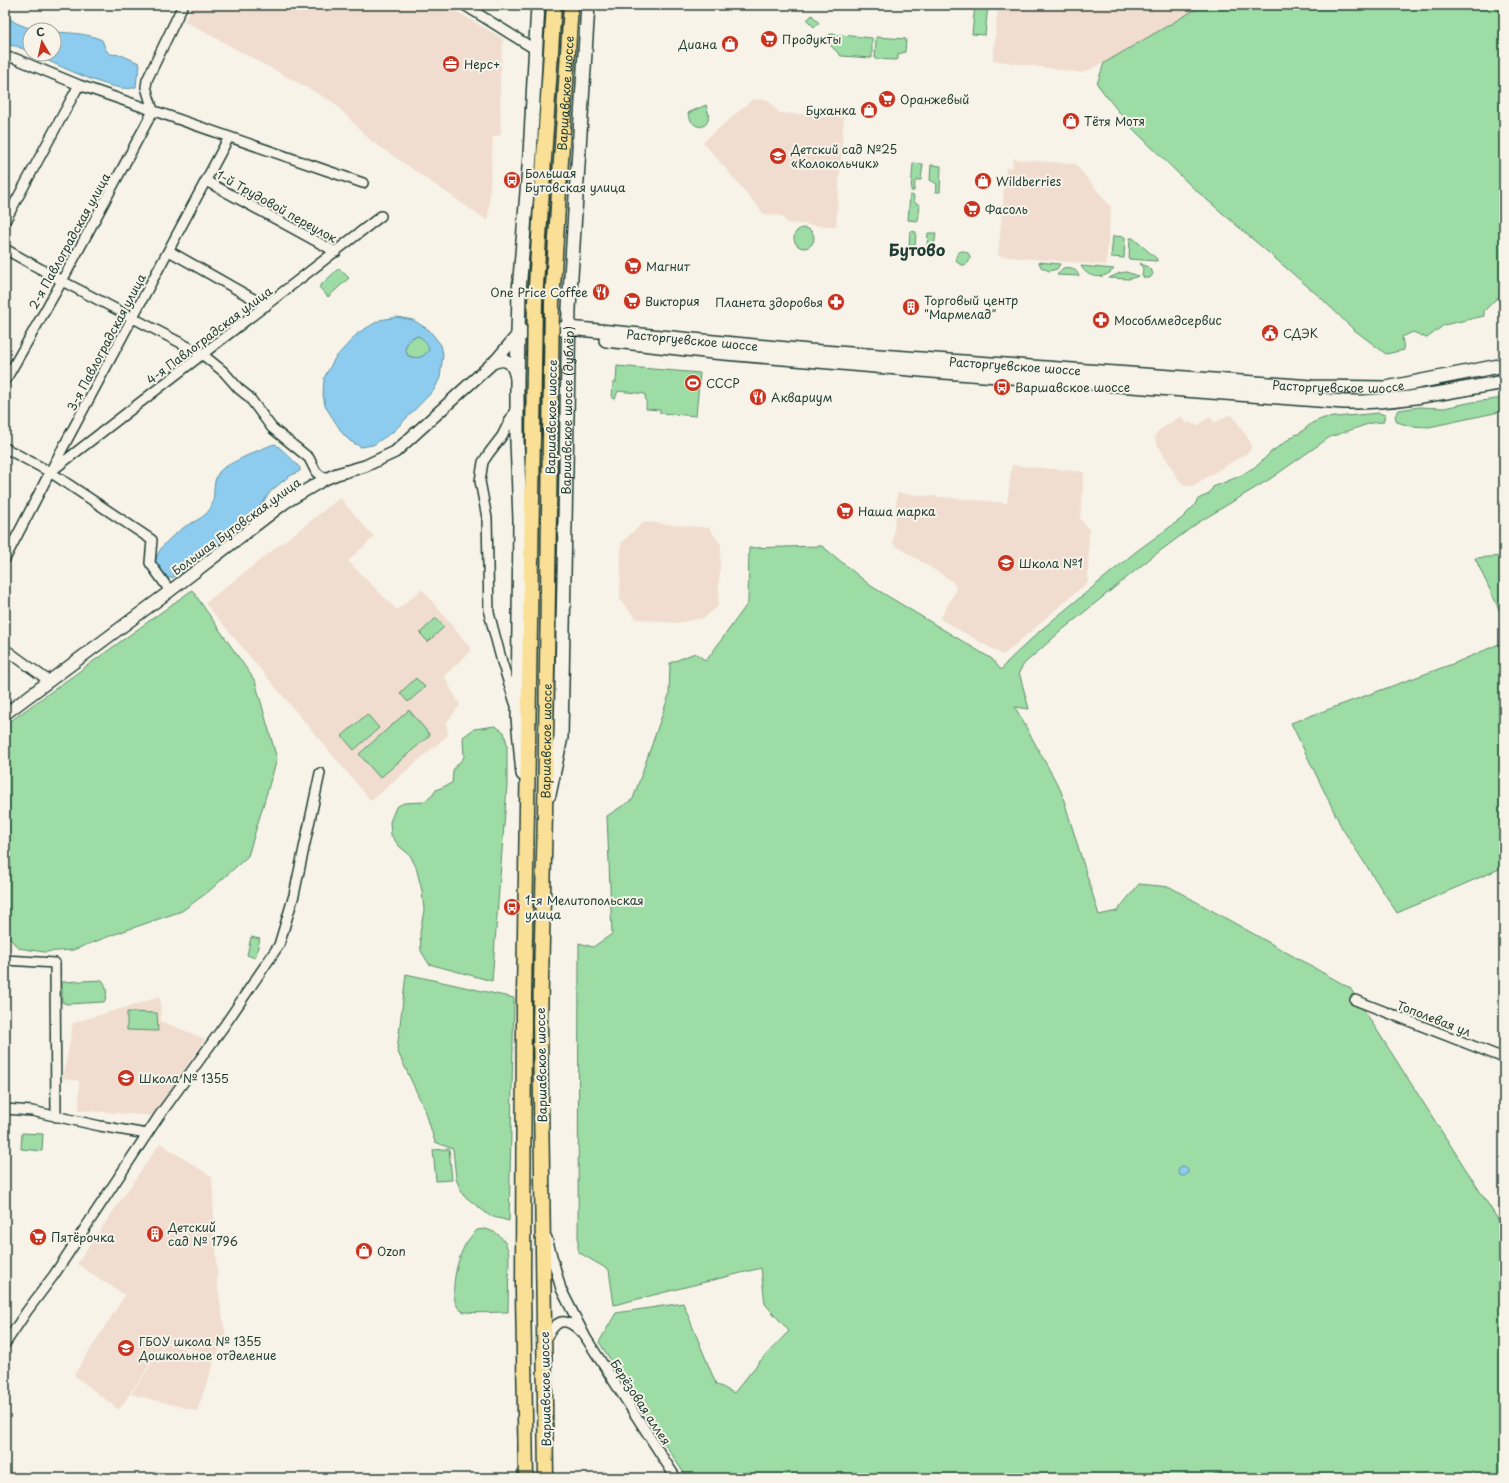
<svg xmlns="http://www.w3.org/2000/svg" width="1509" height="1483" viewBox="0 0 1509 1483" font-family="'Playpen Sans',sans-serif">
	<rect width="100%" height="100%" fill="#f7f3e8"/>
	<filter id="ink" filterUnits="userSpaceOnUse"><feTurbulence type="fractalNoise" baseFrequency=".025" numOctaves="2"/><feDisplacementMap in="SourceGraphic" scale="8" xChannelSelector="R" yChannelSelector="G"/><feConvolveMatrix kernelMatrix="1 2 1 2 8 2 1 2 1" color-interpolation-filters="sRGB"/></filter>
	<g filter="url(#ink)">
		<!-- built -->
		<path fill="#f0ddcf" d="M194,5H446L503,39L500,81L501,135L493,137L488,221L370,140L333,102L184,21Z
			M998,5H1203L1104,63L1082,73L993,60Z
			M753,99L768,100L779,113L844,117L836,227L787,223L782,216L764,214L703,142Z
			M1013,159L1075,164L1111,207L1106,265L998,256L1006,168H1012Z
			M1228,415L1233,416L1252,445L1250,451L1192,486H1187L1181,482L1177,477L1156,442L1155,437L1157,432L1161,429L1181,416L1186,424L1189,422L1197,426L1210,417L1215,423Z
			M1012,465L1084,472L1080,518L1089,530L1088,582L1003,655L940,619L954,594L956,589L955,586L952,581L893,544L897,493L1007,503Z
			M340,498L374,537L348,561L397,610L422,589L472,650L444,676L460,705L446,723L448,735L371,801L205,603Z
			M644,522L709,528L721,545L718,606L704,618L676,623L637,619L620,600L621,543Z
			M160,997L161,1021L205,1039L153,1116L79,1110V1081L63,1078L73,1023Z
			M160,1143L212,1177L218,1289L226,1337L216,1357L166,1341L119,1410L74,1375L125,1295L77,1264Z
			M166,1343L215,1359L197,1411L131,1394Z"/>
		<!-- green -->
		<path fill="#9ddca4" stroke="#5e8c6c" d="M975,5H988L985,35L972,34Z
			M1203,5H1504V297L1497,298L1484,311V316L1444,325L1427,338L1413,332L1402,337L1404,350L1386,354L1353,329L1321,298L1191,186L1129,125L1097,84L1104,63Z
			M812,15L819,23L814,27L807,20Z
			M831,34L872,38V58L841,56L826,41L829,35Z
			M876,37L906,39L905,52L898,54V59L895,60L875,59Z
			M706,105C716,129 693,135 688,113Z
			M913,163L923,164L921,180H917L915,182L914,191H911Z
			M931,165L941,166L940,192H936L937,184L930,180Z
			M910,195L914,196C913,201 914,203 920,205L918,221L908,220Z
			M794 238a10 10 0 1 1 20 0a10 10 0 1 1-20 0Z
			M910,231L916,232L915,246L909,245Z
			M928,233H936L934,247L927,246Z
			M1113,236L1125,237L1124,258L1111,257Z
			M1130,238H1133L1157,259V261L1129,259Z
			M956 258a7 7 0 1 1 14 0a7 7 0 1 1-14 0Z
			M1039,262L1060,264L1057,269L1049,271L1041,267Z
			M1140,263L1151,269L1153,274L1150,278H1144L1142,275L1143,269Z
			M1081,266L1114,269C1104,280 1088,279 1081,266Z
			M339,268L349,278L328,297L319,287Z
			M1063,268C1071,266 1076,269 1079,276L1057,275Z
			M1126,272L1139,276L1129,279L1109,278L1120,273Z
			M418,336C425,339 427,343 429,350C423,358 418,359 408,356L405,349C408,340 409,338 418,336Z
			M617,366L700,373L696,416L660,413V410L646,409C647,402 645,400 645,394L618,391L615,399L612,398L613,382H616Z
			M1504,398V411L1429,427L1410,426L1397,422L1395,416L1399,410L1419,407L1444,408L1473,402Z
			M1379,413L1385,415L1383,422L1371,423L1330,437L1270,479L1199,522L1152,557L1061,631L1024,664L1019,672L1029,709L1015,707L1061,791L1099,915L1117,911L1139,884L1170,887L1350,988L1504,1229V1478H687L599,1342L616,1313L683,1303L716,1384L734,1393L760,1361L789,1331L765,1304L761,1268L614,1305L609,1270L578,1252L579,943L593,947L612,934L607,816L633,799L669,695L670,663L695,653L706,661L748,603L749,548L822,546L871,586L992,659L1001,670L1007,662L1042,629L1138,550L1181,519L1194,506L1198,499L1209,494L1213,487L1240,476L1258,465L1271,452L1295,435L1300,433L1312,423L1324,418Z
			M1504,556V620L1475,558Z
			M192,590L255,681L277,759L248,856L208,892L182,911L118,933L73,950L44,952L18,948L5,933V725Z
			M436,618L444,627L428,642L420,633Z
			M1504,643V867L1397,913L1342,828L1291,723L1455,663L1499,644Z
			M416,678L425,687L408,702L400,693Z
			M409,710L430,735L380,778L359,754Z
			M367,714L379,728L354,750L342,736Z
			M495,726L504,732L507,744V786L492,981L429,964L421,951L420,933L424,910L422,891L416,867L410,855L399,846L391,835L390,822L396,807L404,803L423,802L432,796L436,790L452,783L453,770L464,757L463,737L474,729Z
			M251,937L260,939L255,958L247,955Z
			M406,974L514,998L509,1221L490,1216L463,1195L456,1179L453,1149L435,1142L425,1110L397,1050Z
			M102,980C107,985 108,997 104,1002L66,1004L62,1002V982Z
			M127,1012L157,1013L158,1031L127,1030Z
			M22,1133L43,1134L42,1151L21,1149Z
			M449,1149L452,1180L436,1181L433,1150Z
			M485,1229C499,1232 506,1240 509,1254L508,1312C498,1312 469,1314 462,1311C446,1302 457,1260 464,1247C467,1241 472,1235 477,1230Z"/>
		<!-- water -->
		<path fill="#8dccee" stroke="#6193a4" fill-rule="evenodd" d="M5,15L16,23L34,30H30V52L16,46L5,45Z
			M54,32C70,33 87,33 102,40L106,50L110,54L121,55L139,63L140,67L137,77L136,87C119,96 52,62 33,54H54Z
			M397,317L413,320L429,330L441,345L443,354L440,378L434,390L394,431L373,445L361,447L350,441L343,434L325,406L323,394L324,378L335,358L358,333L380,320ZM418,336C425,339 427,343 429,350C423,358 418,359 408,356L405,349C408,340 409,338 418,336Z
			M275,444C279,446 298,465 300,468V471L288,477L271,491L253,516L236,528L208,555L177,576L166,579L155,565C155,549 174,534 186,526C193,522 201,519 207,513C219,501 209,483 220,471C225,465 266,446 275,444Z
			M1178 1171a5 5 0 1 1 10 0a5 5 0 1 1-10 0Z"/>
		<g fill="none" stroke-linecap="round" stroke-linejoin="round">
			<!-- minor casing -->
			<g stroke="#1f3d34" stroke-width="12">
				<path id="minor" d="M464,5L536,50
					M5,58H14L79,85L363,183
					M206,181L336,252
					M5,221L79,85
					M5,249L62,281L202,354L224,372L239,389L249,397L272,428L309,458L316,472L325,479
					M169,251L266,306
					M5,381L62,281L153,111L146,87L147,80L183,5
					M515,410L502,436L489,453L483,462L480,481L487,518L489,613L502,662L515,703
					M5,448L50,472L152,540L150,563L170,591
					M53,470L381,216
					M5,559L50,472L229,137
					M5,649L49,681
					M5,960L55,963L56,1117
					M1355,1000L1504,1058
					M5,1109L32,1111L100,1126L147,1134
					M547,1238L561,1289L586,1338L676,1478
					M545,1340C555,1322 563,1314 580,1331
					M5,1344L27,1311L54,1275L159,1116L224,1026L279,945L294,895L320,773"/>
			</g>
			<!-- tertiary casing -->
			<g stroke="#1f3d34" stroke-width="14">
				<path id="tertiary" d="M491,364C507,356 513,363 516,378
					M5,714L170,591L286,502L325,479L337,474L365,466L395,452L497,359L518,334"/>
			</g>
			<!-- secondary casing -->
			<g stroke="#1f3d34" stroke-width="16">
				<g id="secondary">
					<path id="s1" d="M518,334L568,328L809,351L1312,387L1386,388L1504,365"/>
					<path d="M606,340L713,352L944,372L1344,402C1398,403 1451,391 1504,382"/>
					<path d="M523,774L518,718L520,520L517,440V379L519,291L530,155L538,5"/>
					<path id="s2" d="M549,795L561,737L569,308L588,5"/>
				</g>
			</g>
			<!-- primary casing -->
			<g stroke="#1f3d34" stroke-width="17">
				<g id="primary">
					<path d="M541,205L554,5"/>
					<path id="s3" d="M558,207L571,5"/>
					<path d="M526,1478L523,1291L524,996L533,436"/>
					<path id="s4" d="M546,1478L540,1022L545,814L550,438"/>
				</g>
			</g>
			<!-- minor -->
			<use href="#minor" stroke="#f7f3e8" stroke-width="9"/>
			<!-- tertiary -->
			<use href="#tertiary" stroke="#f7f3e8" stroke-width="11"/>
			<!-- secondary -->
			<use href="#secondary" stroke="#f7f3e8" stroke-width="13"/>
			<!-- primary -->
			<use href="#primary" stroke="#fadf96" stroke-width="14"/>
			<!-- primary-bridge casing -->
			<g stroke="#1f3d34" stroke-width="17" stroke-linecap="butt">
				<path id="primary-bridge" d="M533,436L535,302L541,205
					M550,438L552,303L558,207"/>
			</g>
			<!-- primary-bridge -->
			<use href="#primary-bridge" stroke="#fadf96" stroke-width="14"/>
		</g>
	</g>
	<!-- icons -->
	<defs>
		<g id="supermarket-disc" transform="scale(0.9)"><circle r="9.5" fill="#c8321e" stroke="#f7f3e8"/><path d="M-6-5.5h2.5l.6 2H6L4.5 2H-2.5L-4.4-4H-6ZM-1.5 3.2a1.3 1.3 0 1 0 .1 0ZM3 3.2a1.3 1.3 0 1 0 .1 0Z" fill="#fff"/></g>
		<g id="shop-disc" transform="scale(0.9)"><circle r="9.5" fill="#c8321e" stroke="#f7f3e8"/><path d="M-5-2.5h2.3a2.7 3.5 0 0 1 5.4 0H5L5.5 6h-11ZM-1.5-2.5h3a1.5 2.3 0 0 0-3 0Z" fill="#fff"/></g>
		<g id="office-disc" transform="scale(0.9)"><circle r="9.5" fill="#c8321e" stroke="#f7f3e8"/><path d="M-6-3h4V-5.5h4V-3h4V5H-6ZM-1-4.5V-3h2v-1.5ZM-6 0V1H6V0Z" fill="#fff"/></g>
		<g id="school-disc" transform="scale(0.9)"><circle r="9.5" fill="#c8321e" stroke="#f7f3e8"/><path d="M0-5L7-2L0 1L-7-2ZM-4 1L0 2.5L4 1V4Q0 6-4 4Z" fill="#fff"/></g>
		<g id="bus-disc" transform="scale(0.9)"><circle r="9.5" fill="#c8321e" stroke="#f7f3e8"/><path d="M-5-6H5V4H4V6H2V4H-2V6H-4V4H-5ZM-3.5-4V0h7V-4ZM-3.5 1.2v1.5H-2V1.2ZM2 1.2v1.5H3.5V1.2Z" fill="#fff"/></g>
		<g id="restaurant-disc" transform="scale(0.9)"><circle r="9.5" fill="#c8321e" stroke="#f7f3e8"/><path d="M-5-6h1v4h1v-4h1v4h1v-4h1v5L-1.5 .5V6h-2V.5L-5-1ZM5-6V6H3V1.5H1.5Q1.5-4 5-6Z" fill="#fff"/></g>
		<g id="pharmacy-disc" transform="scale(0.9)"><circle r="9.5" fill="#c8321e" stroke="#f7f3e8"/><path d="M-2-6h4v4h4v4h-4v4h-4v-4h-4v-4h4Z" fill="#fff"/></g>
		<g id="building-disc" transform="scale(0.9)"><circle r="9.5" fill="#c8321e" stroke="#f7f3e8"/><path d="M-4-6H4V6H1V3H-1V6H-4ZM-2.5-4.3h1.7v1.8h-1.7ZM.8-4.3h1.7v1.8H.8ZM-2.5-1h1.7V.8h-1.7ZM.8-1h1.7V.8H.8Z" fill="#fff"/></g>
		<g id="civic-disc" transform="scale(0.9)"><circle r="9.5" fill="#c8321e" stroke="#f7f3e8"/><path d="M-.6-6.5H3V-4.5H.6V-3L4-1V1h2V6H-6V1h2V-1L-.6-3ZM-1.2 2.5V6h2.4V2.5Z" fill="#fff"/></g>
		<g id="stadium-disc" transform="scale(0.9)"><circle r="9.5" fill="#c8321e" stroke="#f7f3e8"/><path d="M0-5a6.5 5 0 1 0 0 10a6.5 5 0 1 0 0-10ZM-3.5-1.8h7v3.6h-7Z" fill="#fff"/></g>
	</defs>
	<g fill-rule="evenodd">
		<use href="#supermarket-disc" x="769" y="39"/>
		<use href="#shop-disc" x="730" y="44"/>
		<use href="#office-disc" x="451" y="64"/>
		<use href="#supermarket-disc" x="887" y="99"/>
		<use href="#shop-disc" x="869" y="110"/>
		<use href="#shop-disc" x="1071" y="121"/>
		<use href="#school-disc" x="778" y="156"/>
		<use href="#bus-disc" x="512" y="180"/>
		<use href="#shop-disc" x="983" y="181"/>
		<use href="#supermarket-disc" x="972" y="209"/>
		<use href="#supermarket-disc" x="633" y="266"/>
		<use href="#restaurant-disc" x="601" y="292"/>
		<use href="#supermarket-disc" x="632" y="301"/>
		<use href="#pharmacy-disc" x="836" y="302"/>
		<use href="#building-disc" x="911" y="307"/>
		<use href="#pharmacy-disc" x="1101" y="320"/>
		<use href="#civic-disc" x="1270" y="333"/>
		<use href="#stadium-disc" x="693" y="383"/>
		<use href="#bus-disc" x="1002" y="387"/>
		<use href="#restaurant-disc" x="758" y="397"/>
		<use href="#supermarket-disc" x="845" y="511"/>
		<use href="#school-disc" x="1006" y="563"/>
		<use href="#bus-disc" x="512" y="907"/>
		<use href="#school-disc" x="126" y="1078"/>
		<use href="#building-disc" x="155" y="1234"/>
		<use href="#supermarket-disc" x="38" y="1237"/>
		<use href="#shop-disc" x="364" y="1251"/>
		<use href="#school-disc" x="126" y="1348"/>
	</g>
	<g text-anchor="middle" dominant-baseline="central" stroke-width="4" stroke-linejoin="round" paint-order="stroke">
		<!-- poi labels -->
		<g font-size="12" fill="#1f3d34" stroke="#f7f3e8" text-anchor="start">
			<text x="782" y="39">Продукты</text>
			<text x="717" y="44" text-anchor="end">Диана</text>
			<text x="464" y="64">Нерс+</text>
			<text x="900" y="99">Оранжевый</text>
			<text x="856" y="110" text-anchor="end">Буханка</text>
			<text x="1084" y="121">Тётя Мотя</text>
			<text x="791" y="149">Детский сад №25<tspan x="791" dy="14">«Колокольчик»</tspan></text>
			<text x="525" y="173">Большая<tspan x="525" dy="14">Бутовская улица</tspan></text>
			<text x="996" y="181">Wildberries</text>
			<text x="985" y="209">Фасоль</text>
			<text x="646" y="266">Магнит</text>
			<text x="588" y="292" text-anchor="end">One Price Coffee</text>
			<text x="924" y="300">Торговый центр<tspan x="924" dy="14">"Мармелад"</tspan></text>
			<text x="645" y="301">Виктория</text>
			<text x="823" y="302" text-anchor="end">Планета здоровья</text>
			<text x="1114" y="320">Мособлмедсервис</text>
			<text x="1283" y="333">СДЭК</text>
			<text x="706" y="383">СССР</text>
			<text x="1015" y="387">Варшавское шоссе</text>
			<text x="771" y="397">Аквариум</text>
			<text x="858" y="511">Наша марка</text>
			<text x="1019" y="563">Школа №1</text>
			<text x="525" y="900">1-я Мелитопольская<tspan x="525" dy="14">улица</tspan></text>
			<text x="139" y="1078">Школа № 1355</text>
			<text x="168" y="1227">Детский<tspan x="168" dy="14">сад № 1796</tspan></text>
			<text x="51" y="1237">Пятёрочка</text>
			<text x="377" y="1251">Ozon</text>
			<text x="139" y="1341">ГБОУ школа № 1355<tspan x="139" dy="14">Дошкольное отделение</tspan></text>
		</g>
		<!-- street labels -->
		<g font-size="12" fill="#1f3d34" stroke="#f7f3e8">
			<text stroke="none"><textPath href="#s3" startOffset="114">Варшавское шоссе</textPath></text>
			<text transform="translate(277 206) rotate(29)">1-й Трудовой переулок</text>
			<text transform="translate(69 241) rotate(-61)">2-я Павлоградская улица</text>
			<text transform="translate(209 335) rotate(-37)">4-я Павлоградская улица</text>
			<text stroke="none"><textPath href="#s1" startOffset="175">Расторгуевское шоссе</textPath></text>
			<text transform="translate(106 342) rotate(-62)">3-я Павлоградская улица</text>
			<text stroke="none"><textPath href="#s1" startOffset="499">Расторгуевское шоссе</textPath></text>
			<text stroke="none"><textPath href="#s1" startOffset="823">Расторгуевское шоссе</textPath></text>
			<text stroke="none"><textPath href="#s2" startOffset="386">Варшавское шоссе (дублёр)</textPath></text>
			<text transform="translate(551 417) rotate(-89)">Варшавское шоссе</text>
			<text transform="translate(236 526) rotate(-36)">Большая Бутовская улица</text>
			<text stroke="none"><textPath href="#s4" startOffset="737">Варшавское шоссе</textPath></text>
			<text transform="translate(1434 1018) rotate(21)">Тополевая ул</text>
			<text transform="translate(541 1065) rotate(-91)">Варшавское шоссе</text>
			<text transform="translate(545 1389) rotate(-91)">Варшавское шоссе</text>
			<text transform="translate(641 1402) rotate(57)">Берёзовая аллея</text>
		</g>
		<!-- district labels -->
		<g font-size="16" font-weight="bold" fill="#1f3d34" stroke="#f7f3e8">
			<text x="917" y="249">Бутово</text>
		</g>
	</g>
	<!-- margin -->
	<rect width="1509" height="1483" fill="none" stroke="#f7f3e8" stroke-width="20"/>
	<rect x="10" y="10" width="1489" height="1463" fill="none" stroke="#1f3d34" stroke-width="1.5" filter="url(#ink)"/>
	<!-- north arrow -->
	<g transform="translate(42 42) rotate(351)"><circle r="19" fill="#f7f3e8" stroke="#a1aaa0"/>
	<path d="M0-3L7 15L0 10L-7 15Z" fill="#c8321e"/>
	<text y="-6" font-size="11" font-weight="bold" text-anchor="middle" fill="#1f3d34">С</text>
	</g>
</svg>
